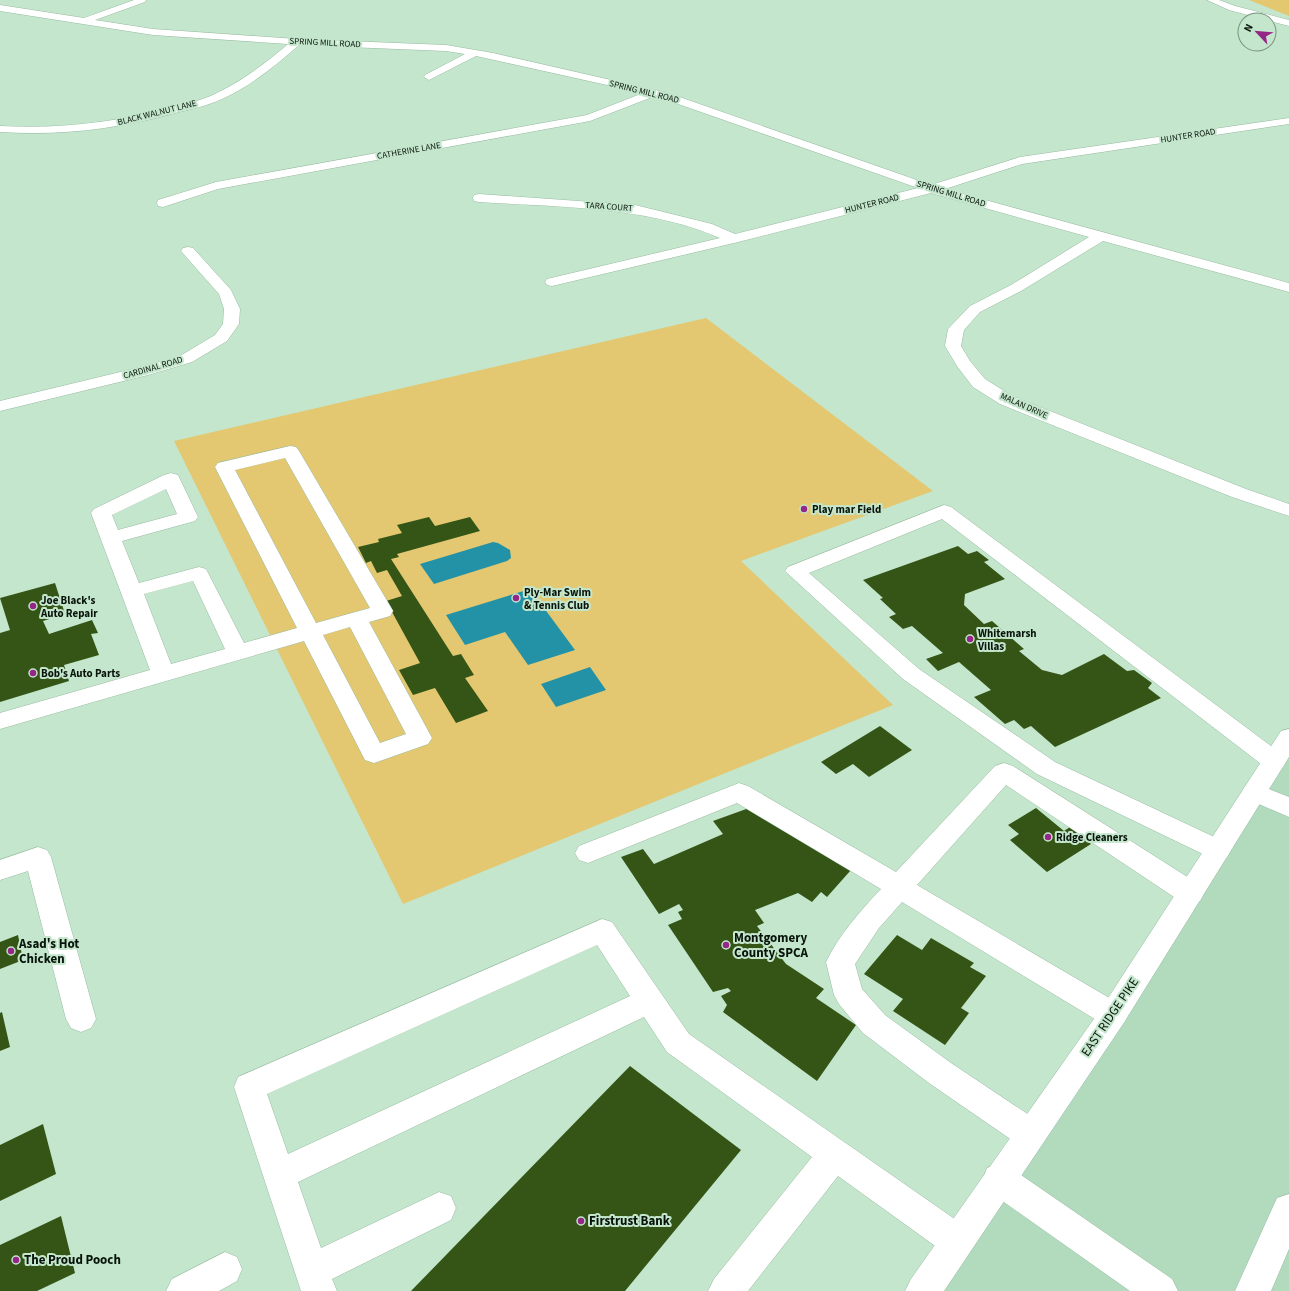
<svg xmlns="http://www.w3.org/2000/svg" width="1289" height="1291" viewBox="0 0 1289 1291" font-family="'Source Sans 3',sans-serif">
	<rect width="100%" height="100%" fill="#c4e6cc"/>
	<!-- built -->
	<path fill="#b2dbbd" d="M1289,756V1291H923Z"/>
	<!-- green -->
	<path fill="#e3c871" d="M1249,0H1289V16Z
		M706,318L933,491L741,561L893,705L403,904L174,441Z"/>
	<!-- water -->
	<path fill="#2492a6" d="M493,542L498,543L510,550L511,558L507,561L434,584L420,564Z
		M530,589L575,650L528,665L505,632L465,645L446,615Z
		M590,667L606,690L556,707L541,684Z"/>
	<!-- building -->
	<path fill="#345516" d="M429,517L435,526L470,517L480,531L397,554L399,557L391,559L453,656L461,654L474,675L465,678L488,711L456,723L435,688L413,695L399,670L420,663L386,601L402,596L387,570L377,573L371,561L366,563L358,547L379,542L378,539L402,533L397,525Z
		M958,546L968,554L977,551L989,560L984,562L1005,579L965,594L964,605L984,624L992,621L1024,649L1019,651L1042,670L1062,675L1104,654L1127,671L1134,670L1152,683L1148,688L1161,698L1055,747L1031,726L1024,729L1014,720L1005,724L974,697L991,690L959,662L938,671L926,659L943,653L912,626L903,629L889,617L896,614L880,599L883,598L863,580Z
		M55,583L65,614L43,621L49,634L92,620L98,633L91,634L99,655L64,665L69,681L0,702V633L10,630L0,598Z
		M880,726L912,750L869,777L853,764L836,774L821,762Z
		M749,808L851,870L827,897L821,892L812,902L798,893L755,910L764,923L757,926L786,964L824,989L816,998L856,1025L817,1081L723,1012L727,1005L721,996L731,991L728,988L713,992L668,925L682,919L678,912L683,910L679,904L659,914L621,857L643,849L654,864L723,834L713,821Z
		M1036,808L1064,831L1070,827L1091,844L1047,872L1010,840L1019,834L1008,825Z
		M18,935L23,960L0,969V942Z
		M897,935L922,950L931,938L974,963L970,967L986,976L961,1008L969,1013L945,1045L893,1011L903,999L864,974Z
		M2,1012L10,1047L0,1051V1013Z
		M630,1066L741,1150L625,1291H411Z
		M43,1124L56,1174L0,1201V1145Z
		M61,1216L75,1273L37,1291H0V1245Z"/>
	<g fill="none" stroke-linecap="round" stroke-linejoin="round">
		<!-- minor casing -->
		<g stroke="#99bba2" stroke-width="1">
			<path id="minor" d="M134,0H146L145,2L95,20L153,29L297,39L446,45L493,53L668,93L931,185L1020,157L1289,118V124L1022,164L945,189L1289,283V292L1103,241L1021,291L980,312L964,330L961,346L970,361L985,379L1012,396L1246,489L1289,504V516L1232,497L1000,404L973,387L957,366L945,346L948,329L970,306L1011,285L1089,237L931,193L734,243L552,286L547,285L545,282L547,279L720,238C648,206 557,207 479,202L474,201L473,198L474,195L479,194L635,205L712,224L735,234L918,188L661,98L655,96L590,121L218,189L163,207L158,206L157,203L158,200L216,182L587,115L643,93L476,56L429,80L424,77L425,75L465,54L446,51L299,45C276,65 251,86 222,99C207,106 191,109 175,113C117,129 60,136 0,132V126C58,129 113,123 169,108C184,104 201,101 215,94C242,81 266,63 288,44L153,35L0,11V5L84,18Z
				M1207,0H1219L1235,6L1289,20V26L1229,10Z
				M188,247L193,248L231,290L240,309L239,324L227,341L192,362L148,375L0,411V401L137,368L180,356L215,335L223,324L224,309L219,294L181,251L183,248Z
				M290,446L296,447L299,451L393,611L390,616L369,622L432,738L428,744L374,763L365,760L304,641L0,729V713L150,670L91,513L94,509L164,475L171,473L178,475L198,517L195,521L122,541L139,583L199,567L206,569L244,643L297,628L215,467L218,463ZM285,458L370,608L316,623L235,470ZM166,489L177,514L118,530L112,515ZM193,581L225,649L171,664L144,594ZM350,627L406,734L380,743L323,635Z
				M944,505L951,507L1283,755L1286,761L1283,767L1274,770L1265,767L942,519L809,573L919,669L1055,762L1227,843L1231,850L1227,857L1218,860L1209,857L1037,774L903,679L785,571L788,567Z
				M1004,763L1013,766L1200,885L1204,893L1200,901L1190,904L1180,901L1006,785L917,885L1123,1006L1128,1015L1123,1024L1113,1028L1103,1024L902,902L879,928L855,964L862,989L885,1015L951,1063L1041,1123L1046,1134L1041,1145L1030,1149L1019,1145L929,1083L863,1033L839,1004L834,995L826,962C839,935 860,911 881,889L737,803L588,863L579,860L575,853L579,846L739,783L748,786L896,872L995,766Z
				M1254,783L1289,797V817L1245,798L1242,792L1245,786Z
				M38,847L47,850L51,857L96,1019L91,1028L81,1032L71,1028L66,1019L28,871L0,880V860Z
				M602,919L612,922L689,1034L969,1229L974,1241L969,1253L957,1258L945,1253L838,1176L748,1291H708L714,1279L812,1157L667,1052L644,1017L298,1182L321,1248L439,1192L451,1196L456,1208L451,1220L332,1279L337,1291H301L234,1087L238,1077ZM597,945L630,996L288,1154L267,1094Z
				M999,1163L1011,1168L1172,1279L1178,1291H1130L987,1190L983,1179L987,1168Z
				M1289,1194V1249L1271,1291H1235L1277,1198Z
				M225,1252L237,1257L242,1269L237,1281L219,1291H166L172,1279Z"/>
		</g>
		<!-- major casing -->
		<g stroke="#99bba2" stroke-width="1">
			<path id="major" d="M1289,729V757L1123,1024L944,1291H905L911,1279L1103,1006L1281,731Z"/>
		</g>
		<!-- minor -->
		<use href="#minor" fill="#fff" fill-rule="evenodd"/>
		<!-- major -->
		<use href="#major" fill="#fff" fill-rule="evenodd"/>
	</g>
	<!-- markers -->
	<g fill="#942688" stroke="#c4e6cc" stroke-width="1.5">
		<circle cx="804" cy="509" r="4"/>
		<circle cx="516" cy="598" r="4"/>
		<circle cx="33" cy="606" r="4"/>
		<circle cx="970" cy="639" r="4"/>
		<circle cx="33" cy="673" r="4"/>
		<circle cx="1048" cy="837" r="4"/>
		<circle cx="726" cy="945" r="4"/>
		<circle cx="11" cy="951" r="4"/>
		<circle cx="581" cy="1221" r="4"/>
		<circle cx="16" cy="1260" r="4"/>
	</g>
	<g text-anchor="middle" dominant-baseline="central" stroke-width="4" stroke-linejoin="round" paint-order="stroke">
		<!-- far-street labels -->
		<g font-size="9" fill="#08140b" stroke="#c4e6cc">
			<text transform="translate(325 43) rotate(3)">SPRING MILL ROAD</text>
			<text transform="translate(644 92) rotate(14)">SPRING MILL ROAD</text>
			<text transform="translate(157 113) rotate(-14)">BLACK WALNUT LANE</text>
			<text transform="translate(1188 136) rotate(-9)">HUNTER ROAD</text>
			<text transform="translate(409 151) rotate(-10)">CATHERINE LANE</text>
			<text transform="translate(951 194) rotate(17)">SPRING MILL ROAD</text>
			<text transform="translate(872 204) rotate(-14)">HUNTER ROAD</text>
			<text transform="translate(609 207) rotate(4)">TARA COURT</text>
			<text transform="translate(153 368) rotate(-16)">CARDINAL ROAD</text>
			<text transform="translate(1024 406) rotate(24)">MALAN DRIVE</text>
		</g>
		<!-- poi labels -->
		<g font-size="11" font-weight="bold" fill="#08140b" stroke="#c4e6cc" text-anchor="start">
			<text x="812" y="509">Play mar Field</text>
			<text x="524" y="592">Ply-Mar Swim<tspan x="524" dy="13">&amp; Tennis Club</tspan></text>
			<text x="41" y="600">Joe Black's<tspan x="41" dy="13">Auto Repair</tspan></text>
			<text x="978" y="633">Whitemarsh<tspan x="978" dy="13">Villas</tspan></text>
			<text x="41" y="673">Bob's Auto Parts</text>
			<text x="1056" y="837">Ridge Cleaners</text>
		</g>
		<!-- near-poi labels -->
		<g font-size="13" font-weight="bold" fill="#08140b" stroke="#c4e6cc" text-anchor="start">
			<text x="734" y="938">Montgomery<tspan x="734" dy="15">County SPCA</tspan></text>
			<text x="19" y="944">Asad's Hot<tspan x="19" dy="15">Chicken</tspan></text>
			<text x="589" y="1221">Firstrust Bank</text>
			<text x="24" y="1260">The Proud Pooch</text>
		</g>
		<!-- near-street labels -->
		<g font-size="13" fill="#08140b" stroke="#c4e6cc">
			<text transform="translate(1110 1017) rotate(-56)">EAST RIDGE PIKE</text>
		</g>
	</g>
	<!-- north arrow -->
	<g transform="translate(1257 32) rotate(296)"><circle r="19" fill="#c4e6cc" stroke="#79927f"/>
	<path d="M0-3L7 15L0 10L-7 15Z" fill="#942688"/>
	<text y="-6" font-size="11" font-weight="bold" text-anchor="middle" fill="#08140b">N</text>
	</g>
</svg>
